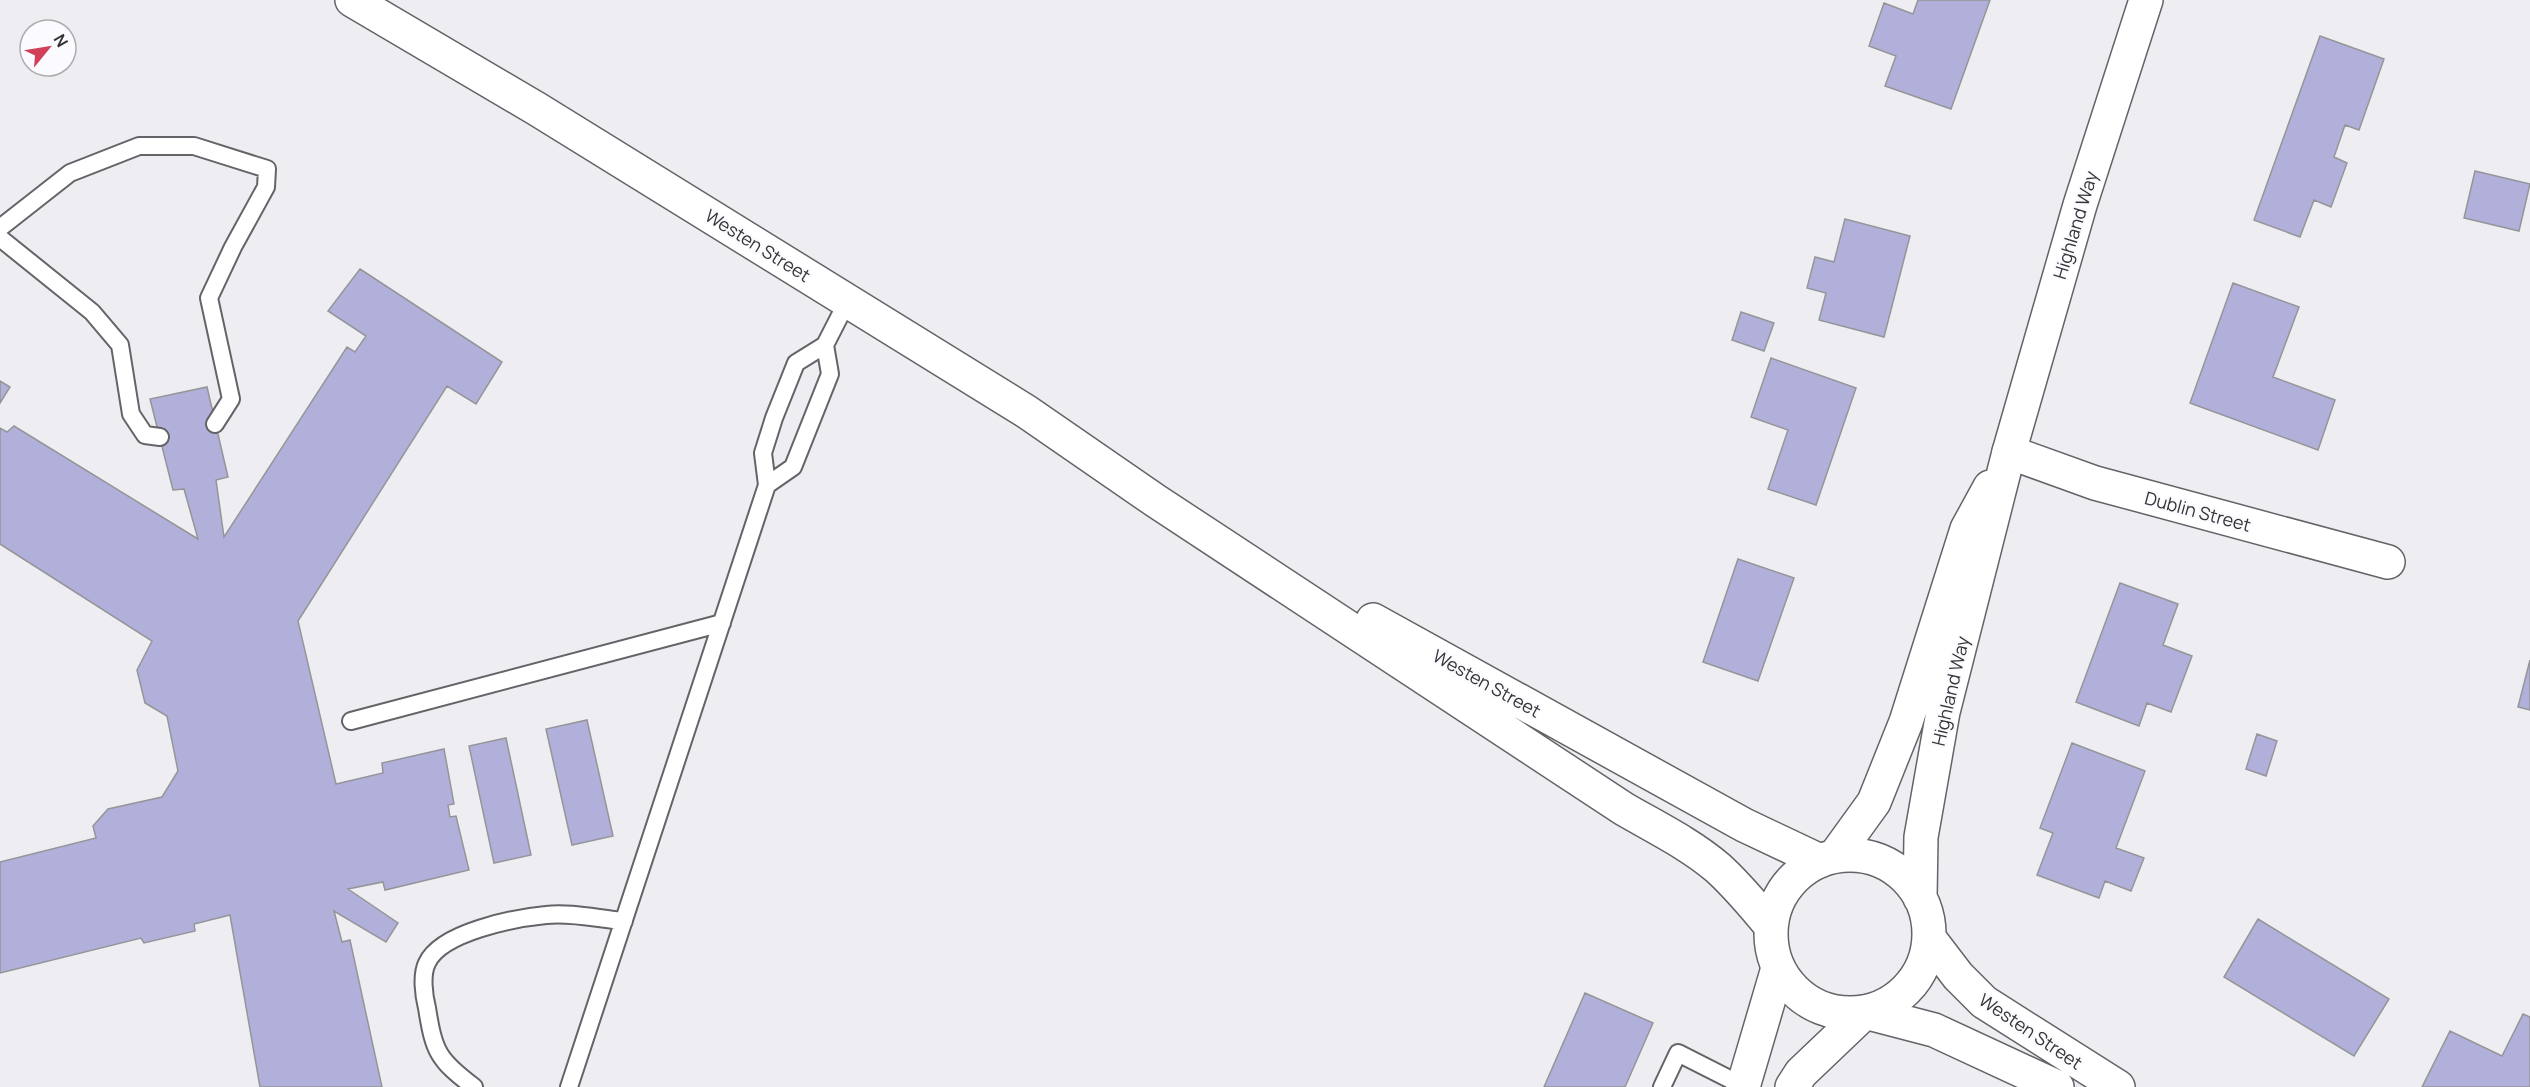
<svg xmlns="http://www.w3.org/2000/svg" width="2530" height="1087" viewBox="0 0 2530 1087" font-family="Manrope,sans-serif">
	<rect width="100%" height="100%" fill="#eeeef2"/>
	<!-- building -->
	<path fill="#b0b0da" stroke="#959599" stroke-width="1.5" d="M1918,0H1990L1951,109L1885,86L1896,56L1869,46L1884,3L1913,14Z
		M2320,36L2384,59L2359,130L2345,125L2334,157L2347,163L2331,207L2314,200L2300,237L2254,220Z
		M2475,171L2530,184L2519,231L2464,218Z
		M1845,219L1910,236L1884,337L1819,320L1826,293L1807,288L1815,257L1834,262Z
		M360,269L502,362L476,404L447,386L298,621L336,784L383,773L382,763L444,749L454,804L448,805L450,817L456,816L469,870L385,890L383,882L348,889L398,923L386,942L334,911L342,942L350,940L382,1087H260L230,915L194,924L195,931L144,943L141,938L0,973V862L96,838L93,826L108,809L162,797L178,771L167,716L145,703L137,670L152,641L0,544V428L7,432L14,426L198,539L184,489L173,490L150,399L207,387L228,477L216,480L224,537L347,347L355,352L366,336L328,311Z
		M2233,283L2299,307L2273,377L2335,400L2318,450L2190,403Z
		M1741,312L1774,323L1764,351L1732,340Z
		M1771,358L1856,388L1816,505L1768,489L1788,430L1751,417Z
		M0,381L10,387L0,403Z
		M1738,559L1794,578L1758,681L1703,662Z
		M2120,583L2178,604L2163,645L2192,656L2171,712L2147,703L2139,726L2076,702Z
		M2530,660V710L2518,707Z
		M587,720L613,836L572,845L546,729Z
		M2257,734L2277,741L2266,776L2246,769Z
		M506,738L531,855L494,863L469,746Z
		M2072,743L2145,771L2116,848L2144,858L2131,891L2105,881L2099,898L2037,875L2053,833L2040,828Z
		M2258,919L2389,999L2354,1056L2224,977Z
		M1585,993L1653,1023L1625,1087H1544Z
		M2523,1014L2530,1017V1087H2422L2450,1031L2502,1056Z"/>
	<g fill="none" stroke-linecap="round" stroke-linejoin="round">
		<!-- lane casing -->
		<g stroke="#646468" stroke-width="20">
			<path id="lane" d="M0,228L70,173L139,146H194L267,169L266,187L233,247L209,298L231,399L215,424
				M0,238L92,312L120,345L131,414L145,435L160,437
				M767,485L793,467L830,374L825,345
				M351,721L722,623
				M474,1087C438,1060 434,1052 427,1008C424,996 421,975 427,963C441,932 515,918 546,915C571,912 599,919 624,921
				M569,1087L767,485L763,453L774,418L796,363L825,345L848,300
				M1662,1087L1678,1053L1743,1086"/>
		</g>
		<!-- street casing -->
		<g stroke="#646468" stroke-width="36">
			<path id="street" d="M2009,452L2095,483L2388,562
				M1743,1087L1778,968
				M1792,1087L1801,1073L1865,1012"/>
		</g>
		<!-- secondary casing -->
		<g stroke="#646468" stroke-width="36">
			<path id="secondary" d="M352,0L537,109L1027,412L1156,501L1624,809C1655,827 1690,844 1718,868C1738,886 1754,906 1771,926
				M1373,620L1744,825L1820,861
				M1771 934a79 79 0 1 1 158 0a79 79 0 1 1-158 0Z
				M1835,856L1874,802L1906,722L1967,529L1990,487
				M1920,898L1921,837L1943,712L2009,452L2080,205L2146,0
				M1929,938L1958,976L1984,1002L2118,1087
				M1865,1012L1934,1030L2057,1087"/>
		</g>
		<!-- lane -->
		<use href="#lane" stroke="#fff" stroke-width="16"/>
		<!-- street -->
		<use href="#street" stroke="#fff" stroke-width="33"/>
		<!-- secondary -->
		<use href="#secondary" stroke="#fff" stroke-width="33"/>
	</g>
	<g text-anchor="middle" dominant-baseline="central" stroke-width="4.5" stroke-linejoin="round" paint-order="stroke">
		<!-- street labels -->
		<g font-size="18" fill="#353537" stroke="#fbfbff">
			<text transform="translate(2075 225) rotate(-73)">Highland Way</text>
			<text transform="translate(758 245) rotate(32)">Westen Street</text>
			<text transform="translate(2198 511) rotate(15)">Dublin Street</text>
			<text transform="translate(1487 683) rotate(29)">Westen Street</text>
			<text transform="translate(1950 691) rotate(-77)">Highland Way</text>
			<text transform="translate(2031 1031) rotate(34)">Westen Street</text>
		</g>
	</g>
	<!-- north arrow -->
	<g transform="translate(48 48) rotate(60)"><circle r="28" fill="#fbfbff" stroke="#acacaf" stroke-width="1.5"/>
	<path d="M0-4.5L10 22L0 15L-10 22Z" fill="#d14058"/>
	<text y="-9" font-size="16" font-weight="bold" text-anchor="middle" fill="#353537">N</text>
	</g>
</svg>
